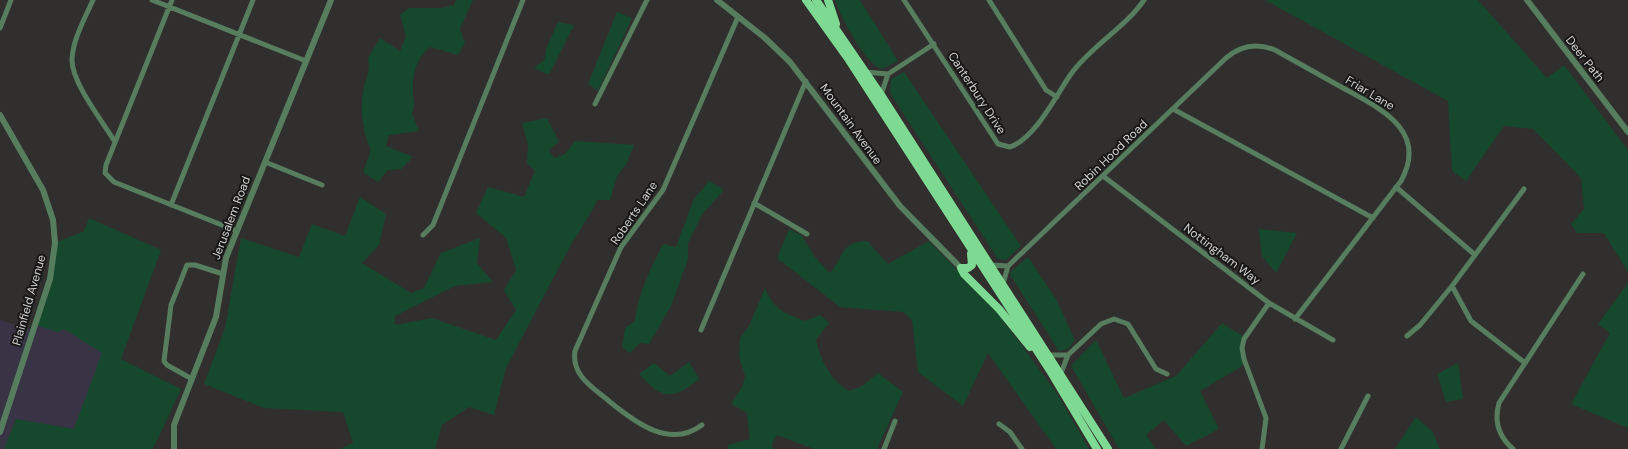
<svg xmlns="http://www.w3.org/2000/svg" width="1628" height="449" viewBox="0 0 1628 449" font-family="'DM Sans',sans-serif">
	<rect width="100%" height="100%" fill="#312f2d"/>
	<!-- industrial -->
	<path fill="#383445" d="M0,320L33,330L35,325L64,329L103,352L74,429L16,419L4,449H0Z"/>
	<!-- green -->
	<path fill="#16482e" d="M456,0H473L460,29L465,43L458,55L430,47C417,58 412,73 413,91C413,101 416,104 412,114L419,131L389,135L386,146L413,157L401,169L388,170L378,182L363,172L371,150C363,134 360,110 363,92C365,78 371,73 368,58L380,38L400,51L406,36L400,15L409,8H442L454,5Z
		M835,0H860L898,61L882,69C865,65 841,17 835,0Z
		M1265,0H1478L1547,78L1564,65L1628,150V272L1604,233H1577L1571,224L1584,209L1581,178L1533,129L1504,126L1466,181L1452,171L1448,101Z
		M617,12L632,18L598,91L588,84Z
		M558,22L574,25L549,75L534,68L545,59L546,49Z
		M904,72L1021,246L1006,260L998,259L890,93L891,79Z
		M547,118L559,142L549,150L554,158L565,154L575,141L634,145L627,163L617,176L610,200H598L568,250L506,368L494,415L469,407L442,425L435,449H340L353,443L343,412L264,408L204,384L225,328L241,238L299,257L312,224L345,236L360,197L386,214L379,245L362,263L411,293L424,288L441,253L480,238L477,263L493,282L455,286L395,316V325L432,318L496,340L516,310L504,290L516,270L506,238L476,213L488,187L524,197L535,171L527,163L528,145L522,123Z
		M709,181L724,190L703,213L688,243V259L671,306L649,344L640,343L630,353L622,347L625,328L635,321C638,293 650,270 663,244L676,247L694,199Z
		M89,218L161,250L121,359L181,389L153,449H4L16,419L74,429L102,353L64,329L58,332L35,325L51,275L55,243L84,231Z
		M789,229L801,235L815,257L830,273C844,256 841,242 867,241L888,264L929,241L997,312L1058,395L1089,449H1056L988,353L963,406L918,372L912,320L903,312L840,307L777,258Z
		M1259,229L1297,233L1276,273L1262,256Z
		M1028,257L1056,299L1075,340L1068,349L1059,351L1009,273Z
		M1628,283V428L1571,404L1610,333L1598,324Z
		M765,288C775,310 782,312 805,321L820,315L829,323L816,340C821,361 830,379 849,391L862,386L878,373L903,392L877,449H814L777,435L772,444L773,449H728V445L750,439L747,413L731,404L743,385L745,376L739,356L740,338L749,326Z
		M1222,323L1246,338L1242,350L1244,365L1200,391L1219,429L1186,446L1164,420L1146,435L1156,449H1119L1071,366L1096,340L1124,398L1176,376Z
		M689,362L699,379C673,401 661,399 639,374L654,363L670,376Z
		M1458,363L1463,399L1446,402L1437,374Z
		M1416,417L1432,431L1440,449H1395Z"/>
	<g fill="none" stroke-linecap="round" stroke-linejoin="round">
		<!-- minor -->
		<path stroke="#567d5e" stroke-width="5" d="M93,0C85,18 73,39 72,59C71,82 103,122 115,142
			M152,0L306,61
			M172,0L106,165L105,173L114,182L237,231
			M904,0L998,144L1010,147C1036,138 1056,95 1071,74C1091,46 1125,28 1144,0
			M989,0L1046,90L1057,97
			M0,28L11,0
			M865,72L888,74L934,44
			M881,95L888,74
			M595,104L647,0
			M1173,109L1373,218
			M265,162L322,185
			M1103,176L1269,303L1333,340
			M1396,187L1474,254
			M754,203L807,234
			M171,205L253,0
			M423,235L433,225L523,0
			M990,265L1008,266
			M1003,284L1008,266L1226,58C1241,45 1258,43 1275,50C1298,63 1320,75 1343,88C1379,108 1429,130 1401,181L1295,319
			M1452,286L1471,321L1525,363
			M701,330L806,81
			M1407,336L1420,325L1452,286L1524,189
			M1049,355H1068
			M1061,373L1068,355L1101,324L1114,319L1128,324L1156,369L1167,374
			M192,379L167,365L164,361L171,305L187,265H195L223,274
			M999,424L1010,432L1022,449
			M702,425C670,449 636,423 610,402C594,388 571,376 575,351L621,247L663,190L738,17
			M884,449L895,421
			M1262,449L1266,418L1244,359L1242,348L1244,339L1269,303
			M1341,449L1368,396
			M1513,449C1499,437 1494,421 1499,403L1583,274"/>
		<!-- tertiary -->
		<path stroke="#567d5e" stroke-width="6" d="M717,0L765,38L790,62L900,206L961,268
			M1527,0L1628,132
			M0,115L43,190L53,220L55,243L50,279L0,432
			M174,449V425L216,317L226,258L331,0"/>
		<!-- trunk -->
		<path stroke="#7eda92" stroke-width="8" d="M806,0L849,60L1049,369L1097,449
			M816,0L881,95L1108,449
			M828,0L836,24
			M971,254L972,265L968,268H961L964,274L999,309L1030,347"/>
	</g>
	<g text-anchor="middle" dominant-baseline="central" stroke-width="4" stroke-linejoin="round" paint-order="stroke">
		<!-- street labels -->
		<g font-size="12" fill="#d2d1d0" stroke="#181717">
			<text transform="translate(1585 59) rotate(52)">Deer Path</text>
			<text transform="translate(977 93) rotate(57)">Canterbury Drive</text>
			<text transform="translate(1370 93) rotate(31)">Friar Lane</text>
			<text transform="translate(851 124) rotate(54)">Mountain Avenue</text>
			<text transform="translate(1111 155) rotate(-44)">Robin Hood Road</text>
			<text transform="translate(634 213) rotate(-56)">Roberts Lane</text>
			<text transform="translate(231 218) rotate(-69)">Jerusalem Road</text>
			<text transform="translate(1222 254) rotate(37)">Nottingham Way</text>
			<text transform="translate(29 300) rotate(-74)">Plainfield Avenue</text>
		</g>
	</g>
</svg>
